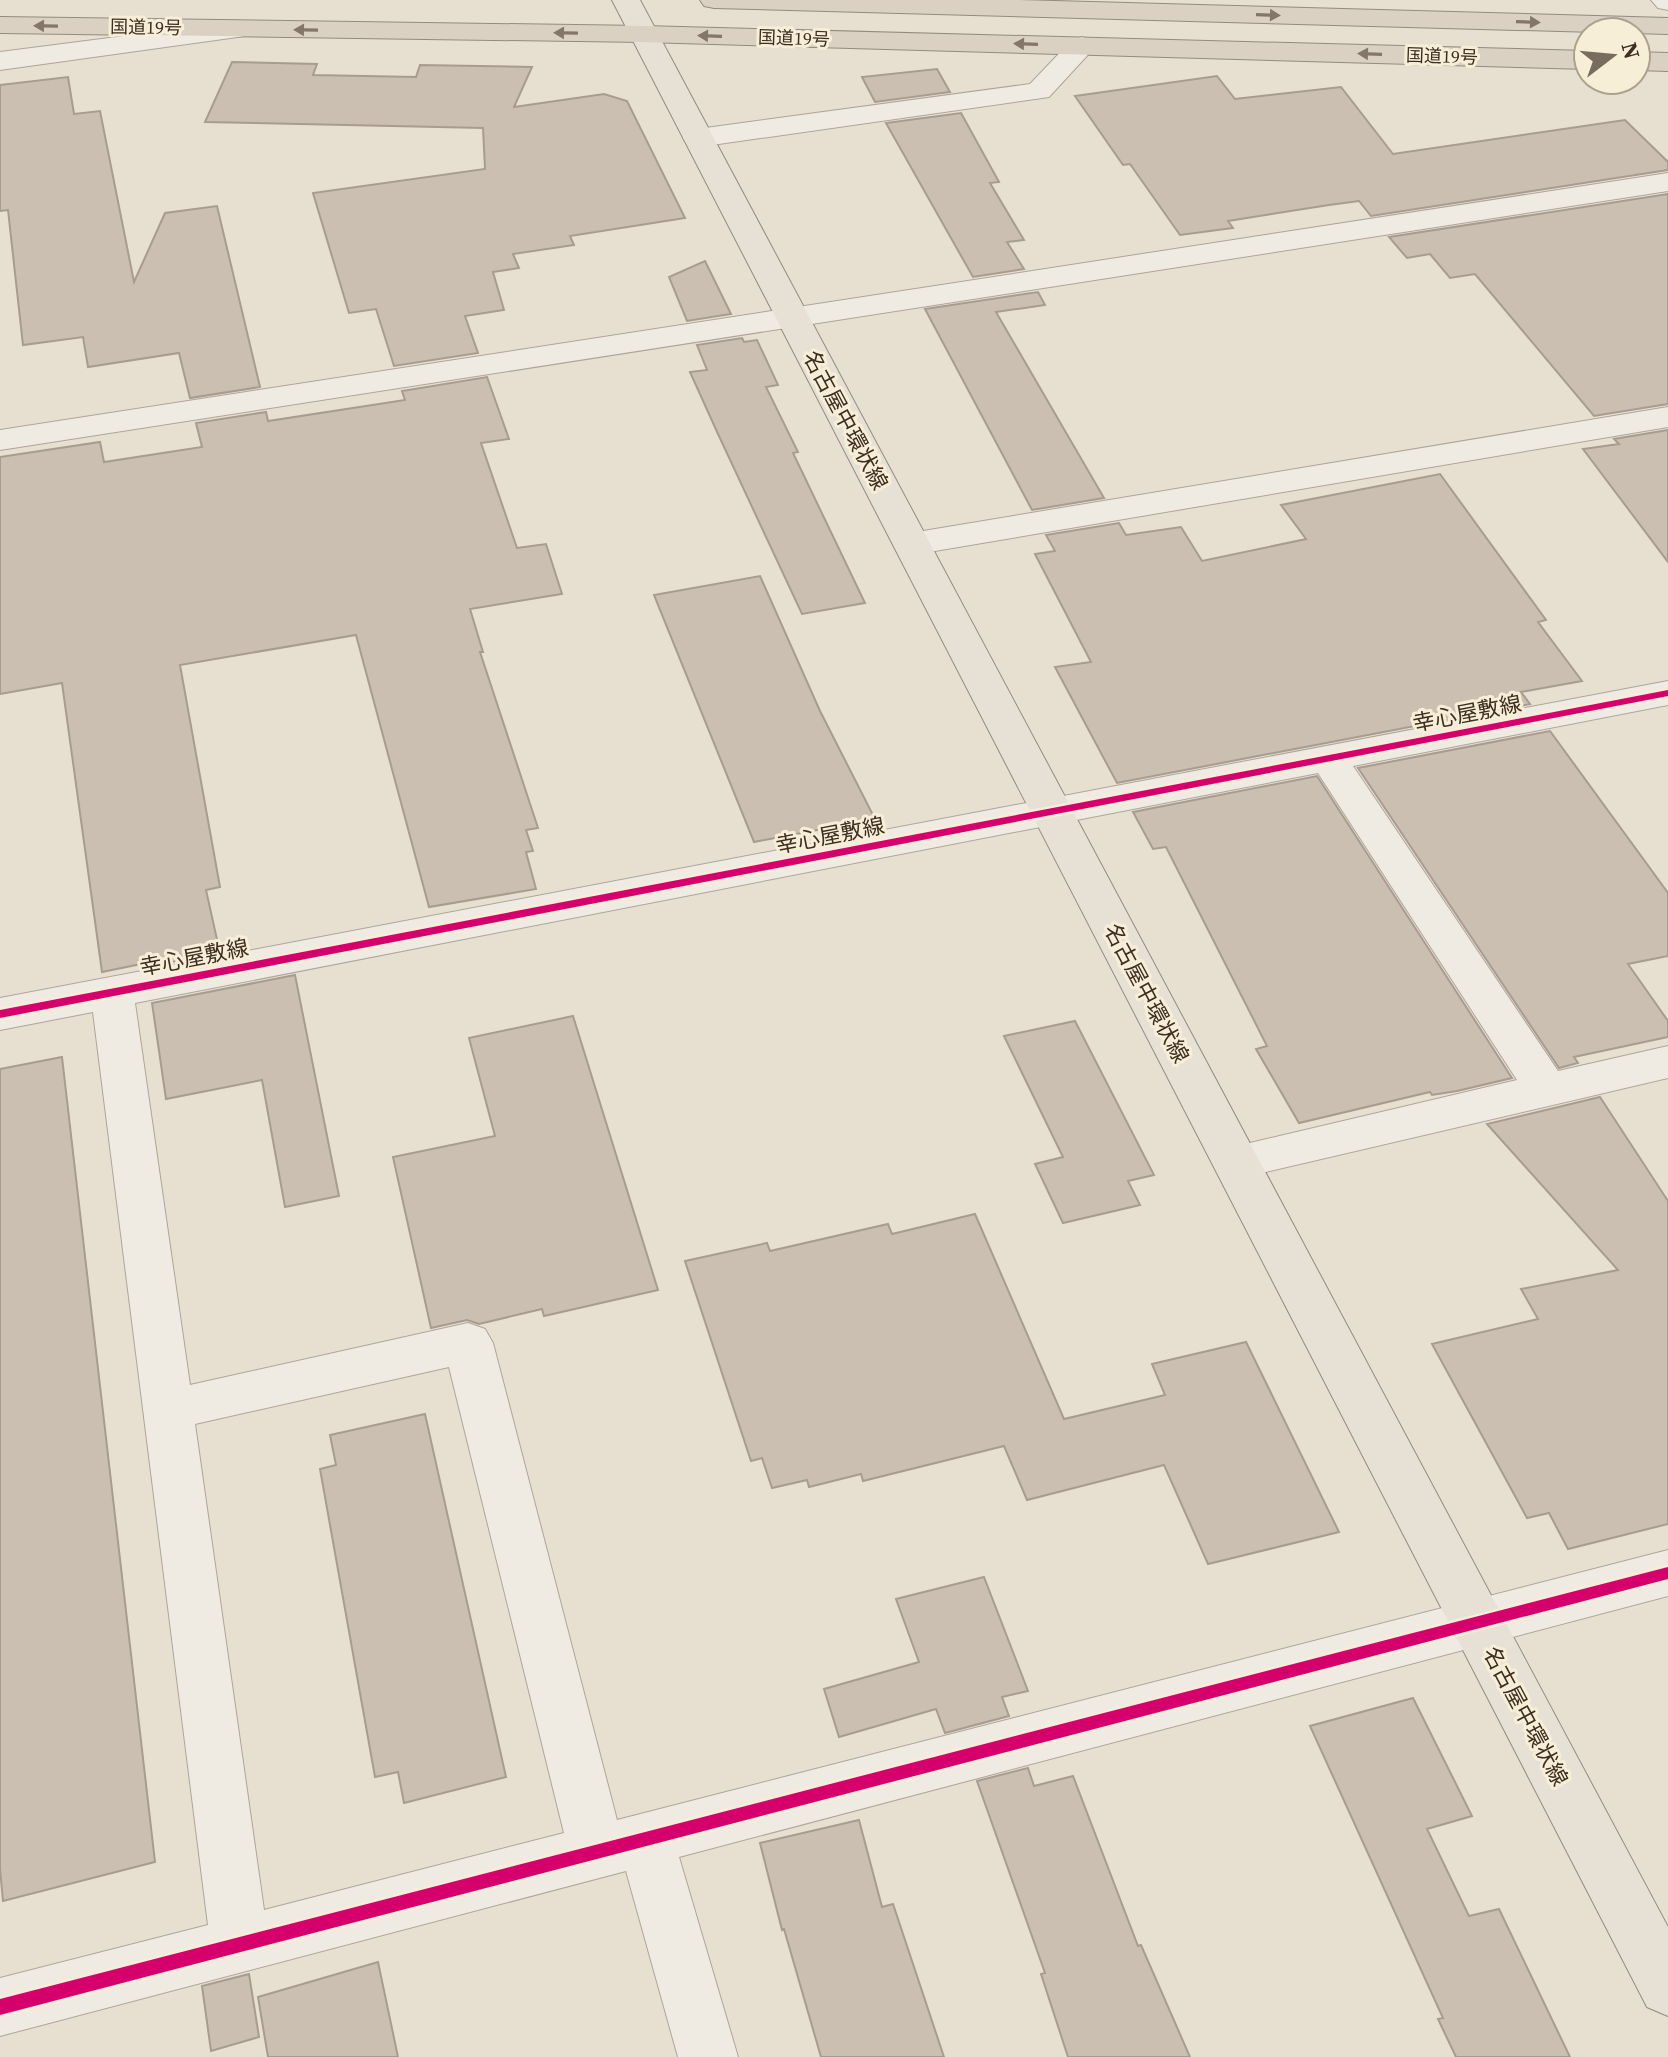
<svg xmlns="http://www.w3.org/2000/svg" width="1668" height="2057" viewBox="0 0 1668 2057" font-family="'Source Serif 4','Noto Sans JP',serif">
	<rect width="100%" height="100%" fill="#e7e0d1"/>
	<!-- building -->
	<path fill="#cbbfb2" stroke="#a89c90" stroke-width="2" d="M232,62L317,64L313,75L416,77L420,65L532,67L514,107L604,94L627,101L685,218L570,236L574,245L513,254L519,268L493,272L504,310L465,316L478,353L394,366L376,309L349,313L313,193L485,169L483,128L205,122Z
		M937,69L950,92L875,102L862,77Z
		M1217,76L1235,99L1341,87L1393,154L1625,120L1668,162V170L1371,216L1359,201L1329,205L1228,221L1233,228L1180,235L1130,164L1123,165L1075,96Z
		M68,77L74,114L100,111L134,282L165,213L217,206L260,387L190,398L179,353L88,367L83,337L23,345L8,210L0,211V85Z
		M961,113L999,182L990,183L1024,240L1007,242L1024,269L973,277L886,123Z
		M1668,194V404L1594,416L1475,274L1450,278L1430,254L1407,258L1389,237Z
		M705,261L731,314L687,321L669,277Z
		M1038,292L1045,305L996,312L1104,498L1032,510L925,309Z
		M742,338L744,342L757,340L778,385L766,387L798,452L793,453L865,603L802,614L718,434L690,372L707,370L697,345Z
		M487,377L509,439L481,443L517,548L546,544L562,594L470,609L483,652H480L538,828L526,830L533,851L526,852L536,889L429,907L356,635L180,665L220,887L206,890L220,953L146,967V963L102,972L62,683L0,694V457L100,442L104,462L202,447L196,423L266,412L268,421L405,400L402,391Z
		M1668,430V562L1583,449L1619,444L1614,439Z
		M1440,474L1546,620L1538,622L1582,681L1521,692L1530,704L1117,783L1055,667L1091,662L1035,554L1055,551L1046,535L1119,523L1126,535L1181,527L1202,561L1306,539L1281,505Z
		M760,576L820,711L875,819L754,842L654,595Z
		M1550,731L1668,893V956L1628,964L1668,1021V1037L1574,1057L1578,1063L1559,1068L1358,768Z
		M1317,776L1512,1078L1457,1091L1432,1095L1430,1092L1299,1123L1256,1049L1267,1046L1166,847L1153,849L1133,812Z
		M295,975L339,1196L285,1207L262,1080L166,1099L152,1003Z
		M573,1016L658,1290L544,1316L542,1309L479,1324L467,1320L431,1328L393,1157L495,1136L469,1038Z
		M1075,1021L1154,1175L1128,1181L1140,1205L1063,1223L1035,1164L1063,1157L1004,1036Z
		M62,1057L155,1862L3,1901L0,1869V1069Z
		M1600,1097L1668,1201V1524L1568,1549L1549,1513L1527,1518L1432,1344L1538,1319L1521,1289L1618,1270L1487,1124Z
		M975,1214L1064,1419L1165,1395L1152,1364L1246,1342L1339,1532L1208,1564L1164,1465L1027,1500L1004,1446L863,1481L861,1474L809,1487L807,1480L772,1488L762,1458L751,1461L685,1261L767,1243L770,1251L888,1224L892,1234Z
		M425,1414L506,1777L404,1803L398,1772L375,1777L320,1469L336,1465L330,1435Z
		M984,1577L1028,1691L1002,1697L1009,1716L945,1733L936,1709L839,1737L824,1689L919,1662L896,1599Z
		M1413,1698L1472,1816L1427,1829L1469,1916L1499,1909L1570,2057H1456L1438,2019L1443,2018L1310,1726Z
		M1028,1768L1034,1786L1073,1776L1138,1946L1141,1945L1190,2057H1068L1041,1974L1045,1973L977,1781Z
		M859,1820L882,1907L893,1904L944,2057H821L784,1929L782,1930L760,1843Z
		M378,1962L398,2057H268L258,1997Z
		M249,1974L259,2037L211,2051L202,1986Z"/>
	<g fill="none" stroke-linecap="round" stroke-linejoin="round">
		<!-- minor casing -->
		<g stroke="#ada599" stroke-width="2">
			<path id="minor" d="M1651,0H1668V10L1658,8Z
				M242,21L252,23L256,29L252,35L0,70V52Z
				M1082,37L1092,40L1096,46L1049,97L698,147L687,144L683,138L687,132L698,129L1030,84L1072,40Z
				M1668,173V191L0,450V430Z
				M1668,407V427L911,555L898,552L893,544L898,536L911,533Z
				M1668,681V705L1353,766L1558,1071L1668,1046V1078L1236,1179L1220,1174L1213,1162L1220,1150L1517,1080L1318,773L135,1003L190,1385L468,1323L485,1329L493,1343L617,1820L1668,1550V1596L679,1857L738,2057H678L626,1871L0,2036V1978L208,1925L93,1012L0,1030V998ZM449,1367L564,1833L264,1910L195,1424Z"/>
		</g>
		<!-- major casing -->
		<g stroke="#928b80" stroke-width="2">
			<path id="major" d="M612,0H640L1668,1927V2016L1647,2007Z"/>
		</g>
		<!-- highway casing -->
		<g stroke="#928b80" stroke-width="2">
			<path id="highway" d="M700,0H1019L1668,18V34L714,8L704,6Z
				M0,17L644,26L1588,51V69L644,42L0,33Z
				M1636,52L1668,53V71L1636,70Z"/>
		</g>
		<!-- minor -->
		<use href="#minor" fill="#efebe3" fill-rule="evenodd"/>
		<!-- major -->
		<use href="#major" fill="#e6e1d4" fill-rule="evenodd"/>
		<!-- highway -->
		<use href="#highway" fill="#dad1c2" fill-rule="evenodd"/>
		<!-- cycleway casing -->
		<g stroke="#f7eed8" stroke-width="5">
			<path id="cycleway" d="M1668,690V696L0,1018V1010Z
				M1668,1567V1579L0,2015V1999Z"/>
		</g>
		<!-- cycleway -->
		<use href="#cycleway" fill="#d6006c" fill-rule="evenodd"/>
	</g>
	<!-- one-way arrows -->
	<defs><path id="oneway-solid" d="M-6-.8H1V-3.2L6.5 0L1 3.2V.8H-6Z" transform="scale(2)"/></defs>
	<g fill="#847769">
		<use href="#oneway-solid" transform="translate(1268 15) rotate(2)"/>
		<use href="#oneway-solid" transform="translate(1528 22) rotate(2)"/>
		<use href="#oneway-solid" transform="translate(46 26) rotate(-179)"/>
		<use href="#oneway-solid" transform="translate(306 30) rotate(-179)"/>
		<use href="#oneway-solid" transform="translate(566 33) rotate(-179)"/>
		<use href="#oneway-solid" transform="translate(710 36) rotate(-178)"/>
		<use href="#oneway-solid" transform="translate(1026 44) rotate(-178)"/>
		<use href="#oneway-solid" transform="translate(1370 54) rotate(-178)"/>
	</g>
	<g text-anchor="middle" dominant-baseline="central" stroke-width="6" stroke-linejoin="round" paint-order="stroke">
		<!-- far-street labels -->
		<g font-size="18" fill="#3d2e20" stroke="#f7eed8">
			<text transform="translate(146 27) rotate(1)">国道19号</text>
			<text transform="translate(794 38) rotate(2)">国道19号</text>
			<text transform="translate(1442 56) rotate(2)">国道19号</text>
		</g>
		<!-- street labels -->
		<g font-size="22" fill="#3d2e20" stroke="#f7eed8">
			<text transform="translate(846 420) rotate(62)">名古屋中環状線</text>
			<text transform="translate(1467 713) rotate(-11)">幸心屋敷線</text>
			<text transform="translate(830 835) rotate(-11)">幸心屋敷線</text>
			<text transform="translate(194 957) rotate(-11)">幸心屋敷線</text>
			<text transform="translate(1147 993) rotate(62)">名古屋中環状線</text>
			<text transform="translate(1526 1716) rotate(62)">名古屋中環状線</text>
		</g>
	</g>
	<!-- north arrow -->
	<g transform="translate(1612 56) rotate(74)"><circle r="38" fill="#f7eed8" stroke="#ada18e" stroke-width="2"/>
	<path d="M0-6L14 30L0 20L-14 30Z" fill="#786c5e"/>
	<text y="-12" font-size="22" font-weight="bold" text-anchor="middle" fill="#3d2e20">N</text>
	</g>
</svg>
